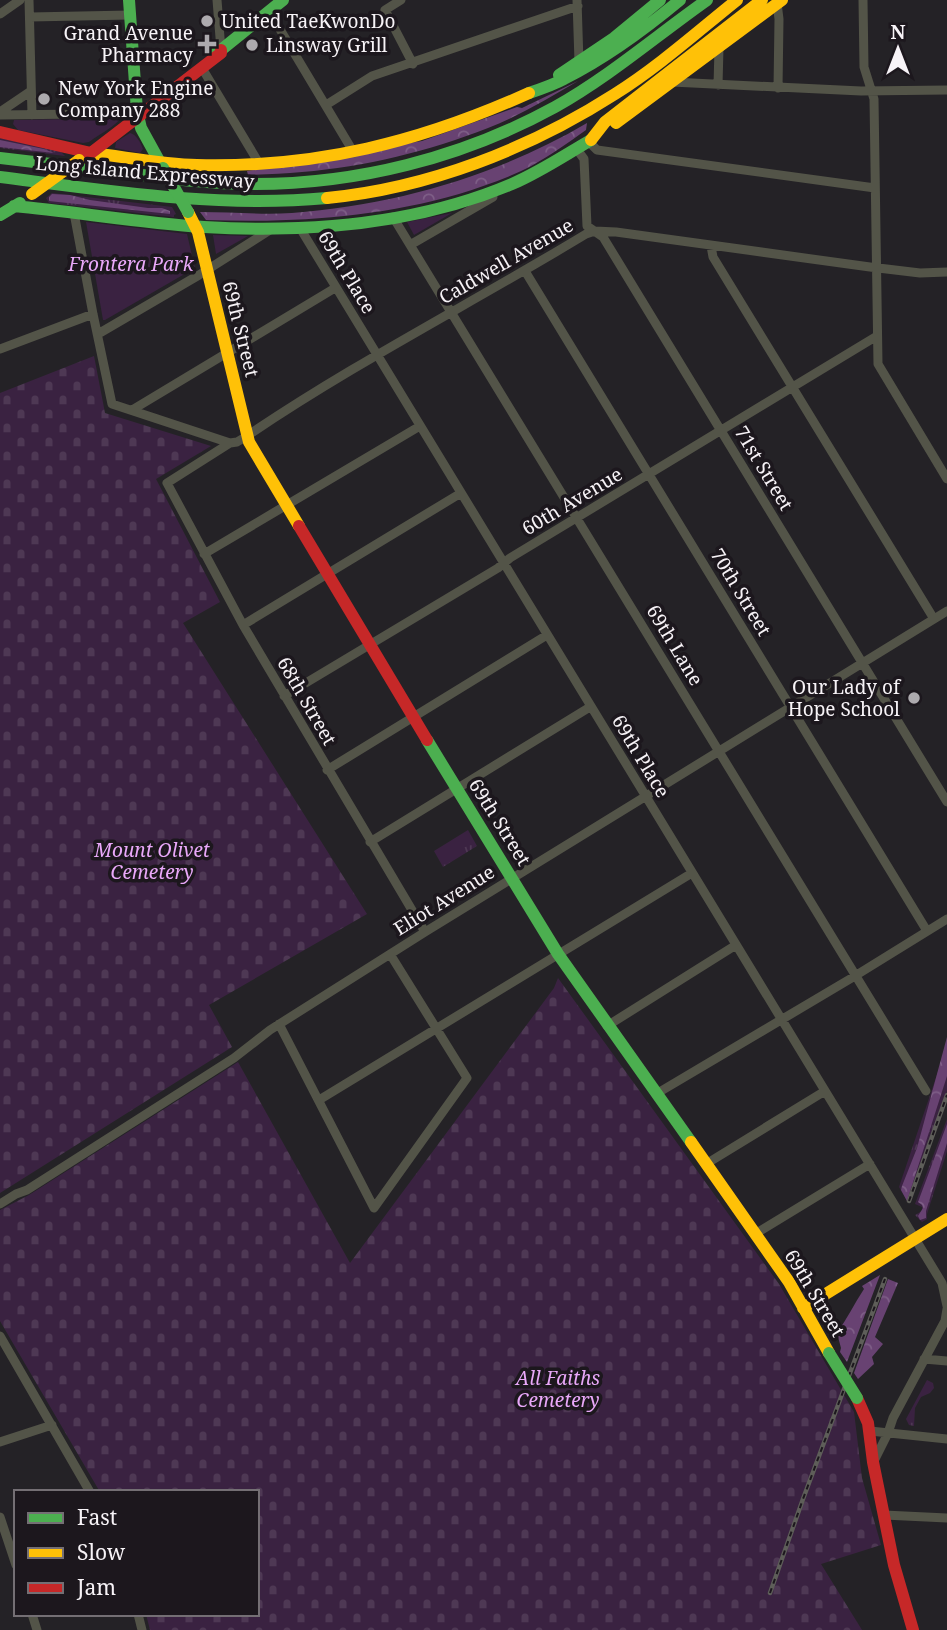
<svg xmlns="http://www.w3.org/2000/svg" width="947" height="1630" viewBox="0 0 947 1630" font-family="'Noto Serif',serif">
	<defs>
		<pattern id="grass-tufts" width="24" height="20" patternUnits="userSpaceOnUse" patternTransform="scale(1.75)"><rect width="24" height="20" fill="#3a2241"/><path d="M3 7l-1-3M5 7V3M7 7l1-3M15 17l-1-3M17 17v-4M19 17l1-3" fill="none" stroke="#4e3854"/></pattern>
		<pattern id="forest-crowns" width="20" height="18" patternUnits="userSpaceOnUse" patternTransform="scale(1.75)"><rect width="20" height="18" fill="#684272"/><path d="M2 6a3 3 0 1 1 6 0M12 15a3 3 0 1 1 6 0" fill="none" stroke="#7e5e87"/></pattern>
		<pattern id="cemetery-stones" width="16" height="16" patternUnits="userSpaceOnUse" patternTransform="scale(1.75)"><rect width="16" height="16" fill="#3a2241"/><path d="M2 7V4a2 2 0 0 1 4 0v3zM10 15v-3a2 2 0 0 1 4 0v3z" fill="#4e3854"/></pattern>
	</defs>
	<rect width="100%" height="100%" fill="#242226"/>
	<!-- grass -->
	<path fill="url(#grass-tufts)" d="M0,138L53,149L61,152L65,156L0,148Z
		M52,193L172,207L176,214L174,215V217L49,203L46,198Z
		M468,830L477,846L443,867L434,851Z
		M947,1045V1091L907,1201L899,1187Z
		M947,1119V1151L927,1214V1219L922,1222L915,1215L922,1211V1207L915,1204Z
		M927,1380L933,1383L934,1388L930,1393L921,1397L915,1408L914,1426L909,1425L906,1419Z"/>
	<!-- forest -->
	<path fill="url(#forest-crowns)" d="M578,81C549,98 519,116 488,128C429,151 365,167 302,172C284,174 266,174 248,175L247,171L422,141L517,107L522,108Z
		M587,123L586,130C569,142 551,155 533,165C509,178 484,186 459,194C376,218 291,223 206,220L200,212C230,212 262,215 292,213C396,205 497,176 587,123Z
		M0,140L44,149L54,153L0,147Z
		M52,194L70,195L90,200L148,208H162L170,211V214L49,201V197Z
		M947,1037V1076L907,1201L901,1190L902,1186L917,1148Z
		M947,1124V1143L926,1211V1218L920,1220L918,1216L923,1208L922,1205L918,1202Z
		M880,1275L847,1362L840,1352L841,1348L837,1333C847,1319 854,1304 864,1289L862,1286Z
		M888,1279L898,1283L875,1337L883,1344L872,1357L874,1364L858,1379L854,1373Z"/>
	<!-- cemetery -->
	<path fill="url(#cemetery-stones)" d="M94,356L105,413L211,446L156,479L220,602L183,623L367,914L209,1005L232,1047L0,1193V393Z
		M558,978L779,1284L854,1412L862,1478L881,1545L821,1564L862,1630H150L146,1614H257V1492H100L0,1321V1210L29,1195L238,1062L350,1263L554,988Z"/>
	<!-- green -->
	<path fill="#3a2241" d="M127,106C124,123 102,132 89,142L83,143L18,130L13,124L14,120H16L80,119L89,107Z
		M130,133C136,134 141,143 143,149L140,153L115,148L116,142Z
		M452,213L414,235L407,222Z
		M86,222L187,234L195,268L105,320H103Z
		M213,235L248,236L216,254Z"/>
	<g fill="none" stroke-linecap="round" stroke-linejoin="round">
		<!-- street -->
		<path stroke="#535448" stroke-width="9" d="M29,0L32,115
			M217,0L221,50
			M401,0L385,10L413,64
			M577,0L579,62
			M863,0L864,67L874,99L878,364L947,479
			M777,3L779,19L778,88
			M269,11L354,153
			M0,14L20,0
			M30,17L130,15
			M202,68L260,165
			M672,82L861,91L947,90
			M718,85L719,48
			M326,105L372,76L578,6
			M0,112L31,91
			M0,115L82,114
			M588,141L597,150L875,188
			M576,148L584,159L587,226L603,237L947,802
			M74,213L93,314L112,404L230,443
			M393,217L926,1091
			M300,228L942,1283L947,1306
			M410,245L493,197
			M711,246L713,257L934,619
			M525,271L927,931
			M98,334L199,275L270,230
			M0,349L93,314
			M132,410L335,288
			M204,554L420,426
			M243,625L461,493
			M284,696L498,568L510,558L877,336
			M327,770L547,635
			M370,842L590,707
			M425,932L243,625L167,483L230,443L237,442L247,436C356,362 474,302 586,234L595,231L616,232L870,267L920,273L947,272
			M279,1024L374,1208L467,1078L390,954
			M607,1026L736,945
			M656,1094L850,979L947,919
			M319,1100L692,873
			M706,1164L825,1091
			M0,1204L16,1194L27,1190L234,1058L270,1030L425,932L947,611
			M755,1234L870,1164
			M0,1336L90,1492
			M924,1359L947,1361
			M870,1431L947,1439
			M0,1442L52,1425
			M874,1461L888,1433L893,1418L945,1321L947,1309
			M884,1515L947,1518
			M0,1517L16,1565
			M32,1614L37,1630
			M138,1614L142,1630"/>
		<!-- fast -->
		<path stroke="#4caf50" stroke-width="12" d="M129,0L137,111L141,128L163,168
			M214,53L221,50L283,0
			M559,75L614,38L660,0
			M529,93C541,89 553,85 564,79C606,58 644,30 680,0
			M0,158C42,163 85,168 127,173C167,178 208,184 249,184C355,185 462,158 555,107C610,76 656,36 707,0
			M0,177C109,191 217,208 327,198
			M14,206C77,212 141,223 204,227C307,233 416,225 512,184C540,172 565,155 591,140
			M0,215L20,203
			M427,740L558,954L691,1142"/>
		<!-- slow -->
		<path stroke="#ffc107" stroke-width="12" d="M616,123L782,0
			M591,140L605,122L762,0
			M79,160L91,153C126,157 162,164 197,165C317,168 420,142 529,93
			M327,198C429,188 529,149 615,94C658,67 697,32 737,0
			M188,212L198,232L249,442L299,526
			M691,1142L789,1282L829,1353
			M803,1308L947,1219"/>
		<!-- jam -->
		<path stroke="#c62828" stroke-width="12" d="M0,132L91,153L221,53V50
			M299,526L427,740
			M857,1398L868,1423L873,1462L894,1565L913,1630"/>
		<!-- rail casing -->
		<g stroke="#5e5e59" stroke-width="4.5">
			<path id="rail" d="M909,1201L947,1095
				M770,1593L803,1499L885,1279"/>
		</g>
		<!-- rail -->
		<use href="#rail" stroke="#1c171d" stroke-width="2" stroke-dasharray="5" stroke-linecap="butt"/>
		<!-- fast-bridge -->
		<path stroke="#4caf50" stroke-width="12" d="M163,168L188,212
			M829,1353L857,1398"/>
		<!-- slow-bridge -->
		<path stroke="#ffc107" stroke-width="12" d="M32,194L79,160"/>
	</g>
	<!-- markers -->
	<g fill="#adaaae" stroke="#1c171d" stroke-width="2.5">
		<circle cx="207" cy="21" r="7"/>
		<path d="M203.5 33.5h7v7h7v7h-7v7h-7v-7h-7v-7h7z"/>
		<circle cx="252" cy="45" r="7"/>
		<circle cx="44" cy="99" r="7"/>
		<circle cx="914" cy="698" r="7"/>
	</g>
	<g text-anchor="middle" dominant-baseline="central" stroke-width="7" stroke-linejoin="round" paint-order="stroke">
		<!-- poi labels -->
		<g font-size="19" fill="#f7f3f7" stroke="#1c171d" text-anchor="start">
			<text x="221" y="21">United TaeKwonDo</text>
			<text x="193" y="33" text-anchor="end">Grand Avenue<tspan x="193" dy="22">Pharmacy</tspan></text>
			<text x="266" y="45">Linsway Grill</text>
			<text x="58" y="88">New York Engine<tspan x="58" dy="22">Company 288</tspan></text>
			<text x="900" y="687" text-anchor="end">Our Lady of<tspan x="900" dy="22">Hope School</tspan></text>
		</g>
		<!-- street labels -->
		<g font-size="19" fill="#f7f3f7" stroke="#1c171d">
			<text transform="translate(145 172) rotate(5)">Long Island Expressway</text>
			<text transform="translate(506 261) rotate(-30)">Caldwell Avenue</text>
			<text transform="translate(347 272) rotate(59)">69th Place</text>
			<text transform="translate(241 329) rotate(76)">69th Street</text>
			<text transform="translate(764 468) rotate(59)">71st Street</text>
			<text transform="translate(572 501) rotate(-31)">60th Avenue</text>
			<text transform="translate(741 592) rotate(59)">70th Street</text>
			<text transform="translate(675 645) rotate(59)">69th Lane</text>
			<text transform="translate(307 701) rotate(60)">68th Street</text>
			<text transform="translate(641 756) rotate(59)">69th Place</text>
			<text transform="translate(500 822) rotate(58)">69th Street</text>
			<text transform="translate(444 900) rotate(-32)">Eliot Avenue</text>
			<text transform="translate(815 1293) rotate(59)">69th Street</text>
		</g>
		<!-- park labels -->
		<g font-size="19" font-style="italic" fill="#e9a8f9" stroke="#1c171d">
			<text x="131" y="264">Frontera Park</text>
			<text x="152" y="850">Mount Olivet<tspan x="152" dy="22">Cemetery</tspan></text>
			<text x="558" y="1378">All Faiths<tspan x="558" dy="22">Cemetery</tspan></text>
		</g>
	</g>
	<!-- legend -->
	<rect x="14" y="1490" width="245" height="126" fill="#1c171d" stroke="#746f74" stroke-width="2"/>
	<rect x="28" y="1513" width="35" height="10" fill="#4caf50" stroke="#746f74" stroke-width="2"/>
	<text x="77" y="1525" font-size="21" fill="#f7f3f7">Fast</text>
	<rect x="28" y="1548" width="35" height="10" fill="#ffc107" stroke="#746f74" stroke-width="2"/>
	<text x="77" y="1560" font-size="21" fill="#f7f3f7">Slow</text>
	<rect x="28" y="1583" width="35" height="10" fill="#c62828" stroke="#746f74" stroke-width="2"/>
	<text x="77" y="1595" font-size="21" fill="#f7f3f7">Jam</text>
	<!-- north arrow -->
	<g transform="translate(898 49)" stroke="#1c171d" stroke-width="5" paint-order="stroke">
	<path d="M0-5L12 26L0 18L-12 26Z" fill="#f7f3f7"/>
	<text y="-10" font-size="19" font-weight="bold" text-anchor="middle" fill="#f7f3f7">N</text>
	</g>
</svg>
